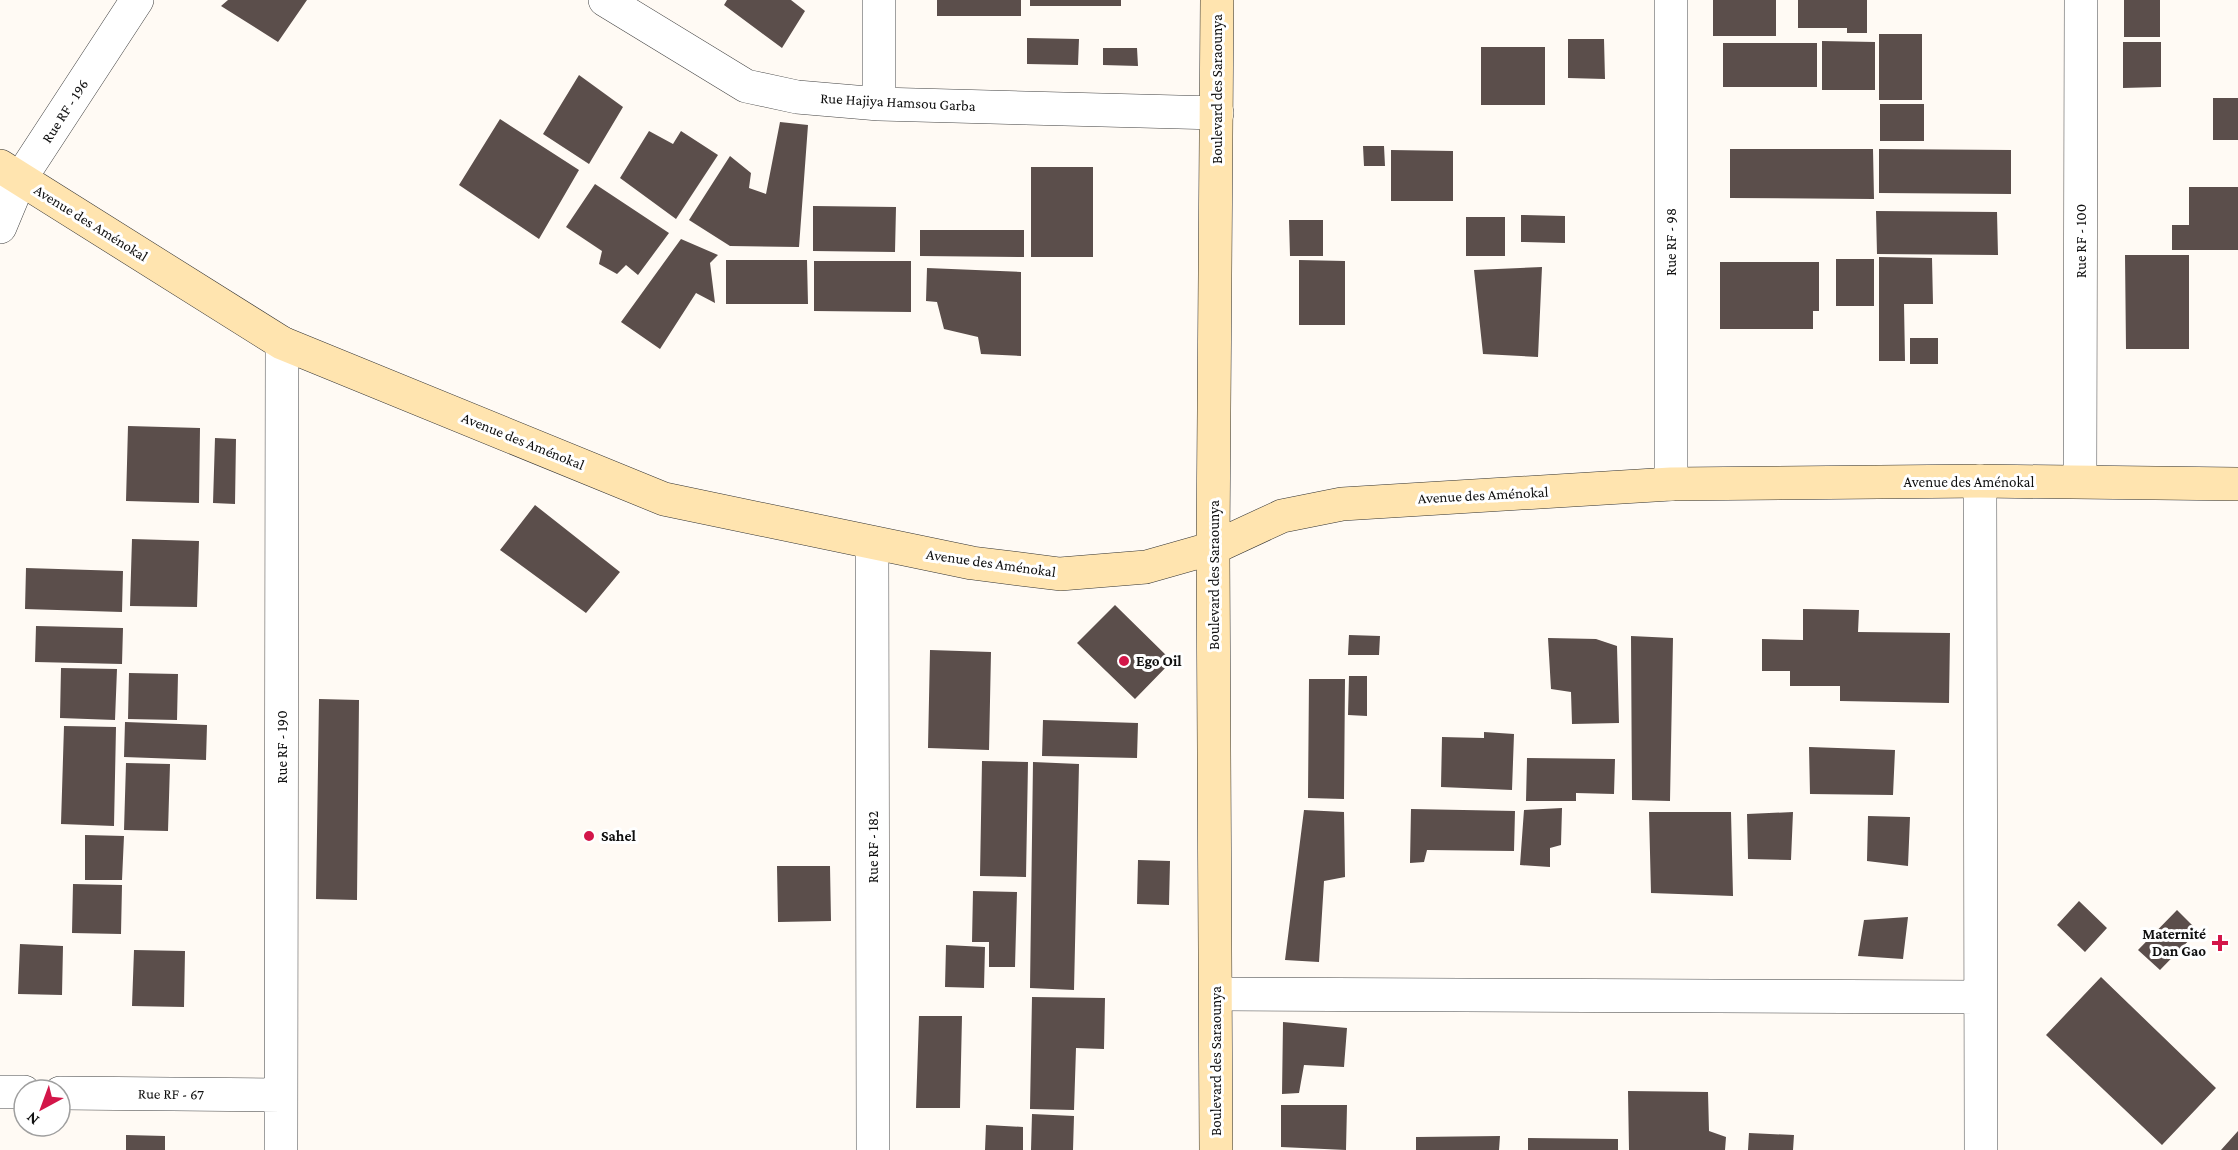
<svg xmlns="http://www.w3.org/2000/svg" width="2238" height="1150" viewBox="0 0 2238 1150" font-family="'Crimson Pro',serif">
	<rect width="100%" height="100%" fill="#fffaf4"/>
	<!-- building -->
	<path fill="#5b4e4b" d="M228,0H307L278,42L221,6Z
		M727,0H791L805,11L782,48L724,5Z
		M937,0H1021V16H937Z
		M1030,0H1121V6H1030Z
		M1713,0H1776V36H1713Z
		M1798,0H1867V33H1847V28H1798Z
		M2124,0H2160V37H2124Z
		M1879,34H1922V100H1879Z
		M1027,38L1079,39L1078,65L1027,64Z
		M1568,39H1604L1605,79L1568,78Z
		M1822,41L1875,42V90H1822Z
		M2123,42H2161V87L2123,88Z
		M1723,43H1817V87H1723Z
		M1481,47H1545V105H1481Z
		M1103,48H1137L1138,66L1103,65Z
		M579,75L623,107L589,164L543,134Z
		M2213,98H2238V140H2213Z
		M1880,104H1924V141H1880Z
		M500,119L579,170L539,239L459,185Z
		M780,122L808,125L799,247L730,246L689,220L730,156L751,173L749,188L766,194Z
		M649,131L673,144L681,131L718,155L676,219L620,178Z
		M1363,146H1384L1385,166H1364Z
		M1730,149H1873L1874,199L1730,198Z
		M1879,149L2011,150V194L1879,193Z
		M1391,150L1453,151V201H1391Z
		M1031,167H1093V257H1031Z
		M595,184L669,233L638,275L626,265L617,274L599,264L602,251L566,227Z
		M2189,187H2238V250H2172V225H2189Z
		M813,206L896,207L895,252L813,251Z
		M1876,211L1997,212L1998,255L1877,254Z
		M1521,215L1565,216V243L1521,242Z
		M1466,217H1505V256H1466Z
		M1289,220H1323V256H1290Z
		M920,230H1024V257L920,256Z
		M681,239L718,255L710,263L715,303L696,293L660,349L621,322Z
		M2125,255H2189V349H2126Z
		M1879,257L1932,258L1933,304H1904L1905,361H1879Z
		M1836,259H1874V306H1836Z
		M726,260H807L808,304H726Z
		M1299,260L1345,261V325H1299Z
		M814,261H911V312L814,311Z
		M1720,262H1819V311H1813V329H1720Z
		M1542,267L1538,357L1483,354L1474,270Z
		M927,268L1021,272V356L981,354L978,337L944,329L937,302L926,301Z
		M1910,338H1938V364H1910Z
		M128,426L200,428L199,503L126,501Z
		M215,438L236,439L235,504L213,503Z
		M535,505L620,572L586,613L500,550Z
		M132,539L199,541L197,607L130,606Z
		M26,568L123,571L122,612L25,609Z
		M1115,605L1172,661L1135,699L1077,643Z
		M1803,609L1859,610L1858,632L1950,633L1949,703L1840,701V686H1790V671H1762V639L1803,640Z
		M36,626L123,628L122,664L35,662Z
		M1349,635L1380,636L1379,655H1348Z
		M1631,636L1673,638L1670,801L1632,800Z
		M1548,638L1596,639L1617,646L1619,723L1572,724L1571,692L1551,689Z
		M930,650L991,652L989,750L928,748Z
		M61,668L117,669L115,720L60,718Z
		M129,673L178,674L177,720L128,719Z
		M1349,676H1367V716L1348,715Z
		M1309,679H1345L1344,799L1308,798Z
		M319,699L359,700L357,900L316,899Z
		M1043,720L1138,723L1137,758L1042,756Z
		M125,722L207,725L206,760L124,757Z
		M64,726L116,727L114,826L61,824Z
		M1484,732L1514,734L1512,790L1441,787L1442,737L1484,738Z
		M1809,747L1895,750L1893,795L1810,794Z
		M1527,758L1615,759L1614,794L1576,793V801H1526Z
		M982,761L1028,762L1026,877L980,876Z
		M1033,762L1079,764L1074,990L1030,988Z
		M126,763L170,764L168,831L124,830Z
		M1562,808L1561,845L1550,848V867L1520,865L1524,810Z
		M1411,809L1515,811L1514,851L1427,850L1424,862L1410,863Z
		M1304,810L1344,812L1345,877L1324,881L1319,962L1285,960Z
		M1649,812H1731L1733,896L1651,893Z
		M1793,812L1791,860L1748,859L1747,814Z
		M1868,816L1910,817L1908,866L1867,861Z
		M85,835L124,836L122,880H85Z
		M1138,860L1170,861L1169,905L1137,904Z
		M777,866H830L831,921L778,922Z
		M73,884L122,885L121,934L72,933Z
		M973,891L1017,892L1015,967H989V942H972Z
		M2079,901L2107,928L2085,952L2057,925Z
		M2177,910L2198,931L2160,970L2138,950Z
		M1908,917L1903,959L1858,956L1864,920Z
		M20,944L63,946L62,995L18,994Z
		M946,945L985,947L984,988L945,987Z
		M134,950L185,951L184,1007L132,1006Z
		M2101,977L2216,1088L2162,1145L2046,1035Z
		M1032,997L1105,998L1104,1049L1076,1048L1074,1110L1030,1109Z
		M919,1016H962L960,1108H916Z
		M1283,1022L1347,1028L1344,1067L1304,1065L1299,1093L1282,1094Z
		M1628,1091L1708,1092L1709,1131L1726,1137L1725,1150H1629Z
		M1281,1105H1347L1346,1150L1281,1147Z
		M1032,1114L1074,1116L1073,1150H1031Z
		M986,1125L1023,1127V1150H985Z
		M2238,1131V1150H2221Z
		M1749,1133L1794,1135L1793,1150H1748Z
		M126,1135L165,1136V1150H126Z
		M1500,1136L1499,1150H1416V1137Z
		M1528,1138L1618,1139V1150H1528Z"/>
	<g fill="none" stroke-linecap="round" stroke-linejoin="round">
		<!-- street casing -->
		<g stroke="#434343" stroke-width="34">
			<path id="street" d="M605,0L746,86L797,97L879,104L1217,113
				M1671,0V484
				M879,104V0
				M0,227L20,179L137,0
				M1980,481L1981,1150
				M2080,481L2081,0
				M872,543L873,1150
				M1216,994L1980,997
				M0,1092H24
				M60,1093L281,1095
				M281,1150L282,343"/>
		</g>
		<!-- secondary casing -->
		<g stroke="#323232" stroke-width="34">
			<path id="secondary" d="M0,166L282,343L664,499L972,563L1060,574L1146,567L1213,548L1282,516L1342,504L1671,484L1980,481L2238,484
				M1216,1150L1213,548L1217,0"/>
		</g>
		<!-- street -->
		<use href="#street" stroke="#fff" stroke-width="33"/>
		<!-- secondary -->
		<use href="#secondary" stroke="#ffe4af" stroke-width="33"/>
	</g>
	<!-- markers -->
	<g fill="#d31649" stroke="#fff" stroke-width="2">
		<circle cx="1124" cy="661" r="6"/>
		<circle cx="589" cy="836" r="6"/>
		<path d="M2217 934h6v6h6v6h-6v6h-6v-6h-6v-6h6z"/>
	</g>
	<g text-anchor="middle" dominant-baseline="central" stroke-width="6" stroke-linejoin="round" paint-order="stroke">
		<!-- street labels -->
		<g font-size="15" fill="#101010" stroke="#fff">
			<text transform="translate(1217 89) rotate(-90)">Boulevard des Saraounya</text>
			<text transform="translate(898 102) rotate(3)">Rue Hajiya Hamsou Garba</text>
			<text transform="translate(65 111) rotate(-57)">Rue RF - 196</text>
			<text transform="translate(91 223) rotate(32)">Avenue des Aménokal</text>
			<text transform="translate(2081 241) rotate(-90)">Rue RF - 100</text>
			<text transform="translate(1671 242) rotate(-90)">Rue RF - 98</text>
			<text transform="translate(523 441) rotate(22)">Avenue des Aménokal</text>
			<text x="1969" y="482">Avenue des Aménokal</text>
			<text transform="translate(1483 495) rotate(-3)">Avenue des Aménokal</text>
			<text transform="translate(991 563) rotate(8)">Avenue des Aménokal</text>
			<text transform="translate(1214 575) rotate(-90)">Boulevard des Saraounya</text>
			<text transform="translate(282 747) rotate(-90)">Rue RF - 190</text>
			<text transform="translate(873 847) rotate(-90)">Rue RF - 182</text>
			<text transform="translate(1216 1061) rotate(-90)">Boulevard des Saraounya</text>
			<text transform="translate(171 1094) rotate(1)">Rue RF - 67</text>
		</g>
		<!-- poi labels -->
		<g font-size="15" font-weight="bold" fill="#101010" stroke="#fff" text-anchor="start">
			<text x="1136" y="661">Ego Oil</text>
			<text x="601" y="836">Sahel</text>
			<text x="2206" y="934" text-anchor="end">Maternité<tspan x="2206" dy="17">Dan Gao</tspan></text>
		</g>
	</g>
	<!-- north arrow -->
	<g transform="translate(42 1108) rotate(221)"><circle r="28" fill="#ffffff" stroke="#9f9f9f" stroke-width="1.5"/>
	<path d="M0-4.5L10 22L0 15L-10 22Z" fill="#d31649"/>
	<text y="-9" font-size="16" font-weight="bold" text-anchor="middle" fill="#101010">N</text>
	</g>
</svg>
